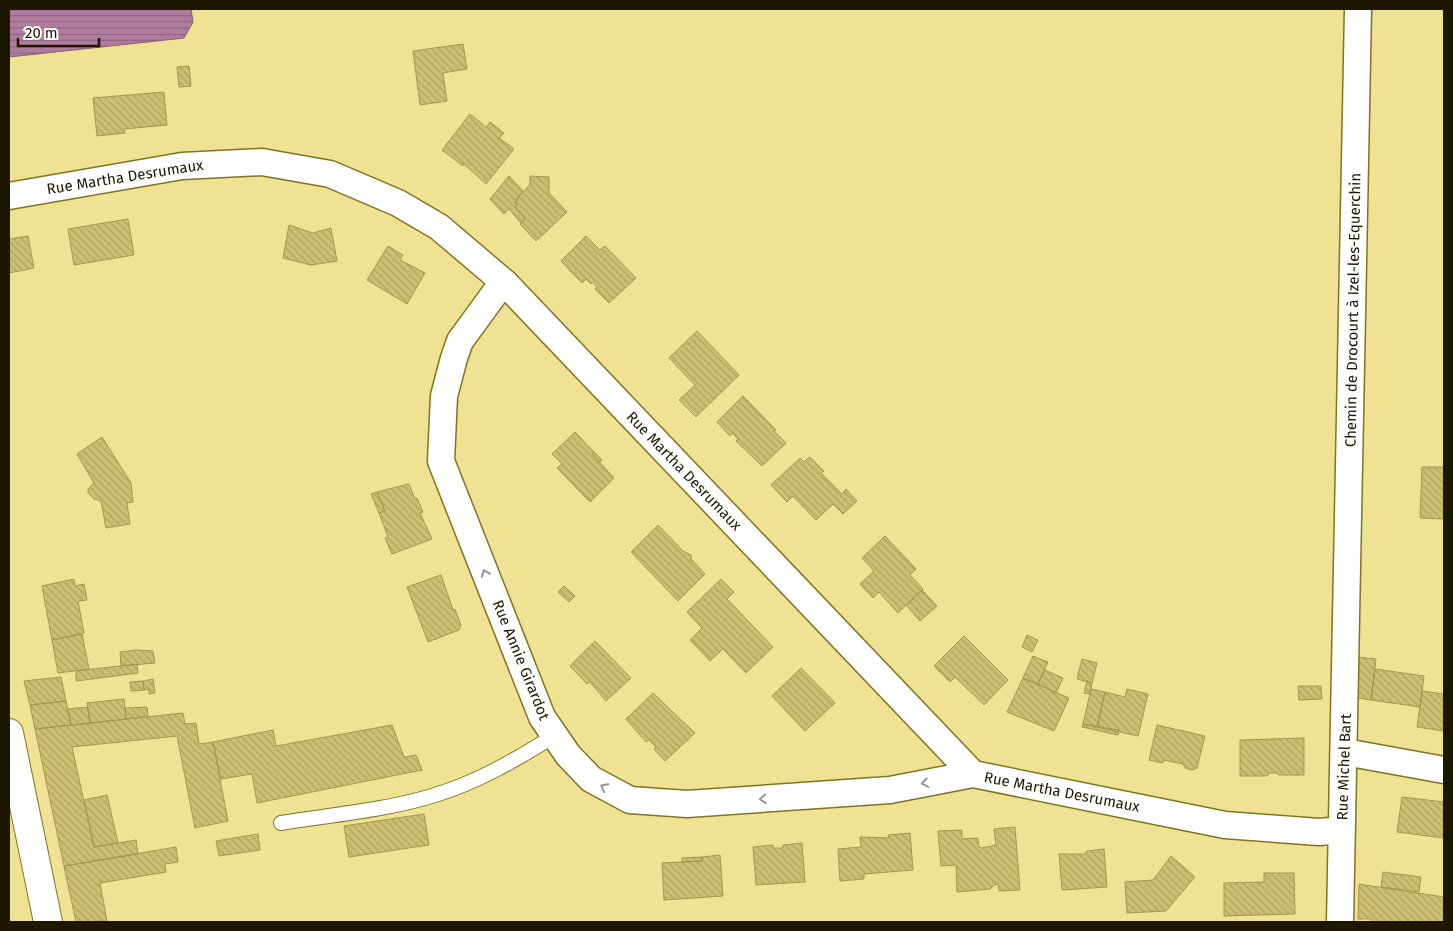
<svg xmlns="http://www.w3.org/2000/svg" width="1453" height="931" viewBox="0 0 1453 931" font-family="'Fira Sans',sans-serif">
	<defs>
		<pattern id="water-rules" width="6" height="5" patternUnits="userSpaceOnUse" patternTransform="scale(1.25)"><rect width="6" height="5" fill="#b17ca0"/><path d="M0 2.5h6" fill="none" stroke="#8f6580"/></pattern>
		<pattern id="building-back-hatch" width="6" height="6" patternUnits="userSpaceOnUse" patternTransform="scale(1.25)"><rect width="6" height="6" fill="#ccbf71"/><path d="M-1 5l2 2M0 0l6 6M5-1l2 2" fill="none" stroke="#afa360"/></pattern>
	</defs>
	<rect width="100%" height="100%" fill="#f0e293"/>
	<!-- water -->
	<path fill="url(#water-rules)" stroke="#855e70" d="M9,9H191L193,22L184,38L9,57Z"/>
	<!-- building -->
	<path fill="url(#building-back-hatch)" stroke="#a49749" d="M463,44L467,69L443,73L447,101L420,105L413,51Z
		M189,66L191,86L179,87L177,67Z
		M164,92L167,125L124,129L125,133L97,136L93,98Z
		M470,114L486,127L490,122L504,133L499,138L514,149L486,184L464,164L463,166L442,150Z
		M509,176L523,191L515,202L517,205L515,207L525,218L521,223L509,209L504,214L490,199Z
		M530,176L549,177V193L567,212L536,241L520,224L525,218L515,207L517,205L515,202L530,184Z
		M128,219L134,255L74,265L68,229Z
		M289,225L313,233L331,228L337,261L311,265L283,258Z
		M28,236L34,268L9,273V239Z
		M586,236L600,250L605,246L636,278L609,303L595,289L597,287L592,282L591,284L586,279L582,283L561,261Z
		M388,246L403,255L400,260L425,273L407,304L367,280Z
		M697,331L739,375L696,417L679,400L695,385L669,358Z
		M743,396L776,430L774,431L786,443L762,466L736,441L738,439L732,433L730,436L717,422Z
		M575,432L594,452L592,454L614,478L590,502L557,468L562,464L552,454Z
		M102,437L131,483L133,502L127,503L130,524L106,528L101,501L94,499L88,493V489L94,483L77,454Z
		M594,452L602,460L600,462L592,454Z
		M810,457L824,471L821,473L842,494L846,489L857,501L843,514L833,504L816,520L793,496L787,502L771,485L800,458L804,462Z
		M1422,467H1444V519L1420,518Z
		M409,484L415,499L417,498L423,512L420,513L432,539L392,554L385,538L388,537L379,513L385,511L377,492Z
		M377,492L385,511L379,513L371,494Z
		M658,525L683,551L691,555V559L705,574L678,601L631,552Z
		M885,536L916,569L910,575L923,589L898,613L879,592L873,598L860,584L874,571L862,558Z
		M441,575L453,610L455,609L461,625L459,630L428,642L407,587Z
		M74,579L75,586L84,584L87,600L78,601L84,633L52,640L42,586Z
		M721,579L734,592L727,599L773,647L746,673L723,649L710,661L690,640L702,628L687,612Z
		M564,586L575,596L569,602L558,592Z
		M922,590L937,606L920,621L906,605Z
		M82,634L89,669L58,673L52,640Z
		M1027,635L1038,640L1032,652L1022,647Z
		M964,636L1008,680L984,705L955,677L950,682L934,666Z
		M595,641L631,678L606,701L590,682L587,684L570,666Z
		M136,650L153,651L155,663L121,666L120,652Z
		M1033,656L1048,662L1038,684L1023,678Z
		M1356,657L1376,659L1371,700L1357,698Z
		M1082,659L1097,663L1092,683L1077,679Z
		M137,664L138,673L76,681V671Z
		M801,668L835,703L805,731L772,696Z
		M1375,669L1424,676L1420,707L1371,700Z
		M1045,670L1063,678L1056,693L1038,684Z
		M61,677L66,701L30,705L24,681Z
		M1023,678L1069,698L1054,731L1007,712Z
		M153,679L155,693L149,694V689L144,690L143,681Z
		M143,681L144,690L131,691L130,682Z
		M1087,681L1092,683L1090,694L1084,693Z
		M1298,686H1321L1322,699L1299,700Z
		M1091,689L1105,692L1097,727L1083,724Z
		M1127,689L1148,694L1138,736L1097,727L1105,692L1125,697Z
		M1422,691L1444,694V731L1417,727Z
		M653,693L695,733L665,761L654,749L656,747L649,740L646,742L626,719Z
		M124,699L126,719L90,723L87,703Z
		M66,701L71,725L35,729L30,705Z
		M88,707L90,723L71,725L68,709Z
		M147,707L148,716L126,719L125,708Z
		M183,713L185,724L196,723L199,744L213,742L228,821L195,828L177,736L72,747L94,847L136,840L138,854L64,866L35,729Z
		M1083,724L1119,730L1118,735L1082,727Z
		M392,725L404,757L416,755L422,770L257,803L252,774L221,779L213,742L273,730L276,746Z
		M1157,725L1205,736L1197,768L1192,770L1185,768L1183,764L1163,760V763L1149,760Z
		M1304,738V775H1279L1276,773H1270L1267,776H1240V740Z
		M107,795L118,843L94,847L84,800Z
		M1402,797L1444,802V838L1397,832Z
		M424,814L429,845L349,857L344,826Z
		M1015,827L1020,890L999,891L998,884L994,885L990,889L957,892L956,865L941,866L938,831L962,830V839L978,838L979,847L981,848L996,845L994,829Z
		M910,833L913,870L864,874V879L840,881L838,849L861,847L860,837L889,838L888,835Z
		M258,834L260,850L219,856L216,841Z
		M802,843L805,882L756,885L753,847L773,845V848H783V845Z
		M176,847L178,862L165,864L166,872L100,883L107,921L76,922L64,866Z
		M1104,849L1107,887L1062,890L1059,854H1084L1087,851Z
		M720,855L723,896L664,900L662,863L702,861V857Z
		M1171,856L1195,877L1166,911L1127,913L1125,882L1153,880Z
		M702,857V861L682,862V858Z
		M1383,872L1421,877L1419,892L1381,887Z
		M1264,873H1294L1295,914L1224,916V883L1264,882Z
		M1359,884L1444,897V922H1372V919H1358Z"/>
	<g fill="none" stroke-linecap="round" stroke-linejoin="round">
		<!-- lane casing -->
		<g stroke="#817322" stroke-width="16">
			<path id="lane" d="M281,823C331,815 388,810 435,795C478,782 517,759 554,736"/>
		</g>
		<!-- street casing -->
		<g stroke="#817322" stroke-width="29">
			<path id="street" d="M9,196L182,166L262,162L330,174L398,203L439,227L505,283L973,774L1225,825L1319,832L1342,830
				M505,283L495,293L460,341L454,358L444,396L441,461L542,717L568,755L591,779L630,800L687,804L890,790L973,774
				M1345,752L1444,770
				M1340,922L1358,9"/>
		</g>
		<!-- secondary casing -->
		<g stroke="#817322" stroke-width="30">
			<path id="secondary" d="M9,733L48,922"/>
		</g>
		<!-- lane -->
		<use href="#lane" stroke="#fff" stroke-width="14"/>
		<!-- street -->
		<use href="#street" stroke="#fff" stroke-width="26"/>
		<!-- secondary -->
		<use href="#secondary" stroke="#fff" stroke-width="28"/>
	</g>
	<!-- one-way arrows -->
	<defs><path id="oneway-chevron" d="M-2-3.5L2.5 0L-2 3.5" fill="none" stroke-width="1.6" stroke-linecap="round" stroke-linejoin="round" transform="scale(1.25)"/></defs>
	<g stroke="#99978c">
		<use href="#oneway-chevron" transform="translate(485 573) rotate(-111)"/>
		<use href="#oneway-chevron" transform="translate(925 783) rotate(170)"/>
		<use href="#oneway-chevron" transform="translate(604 787) rotate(-152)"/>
		<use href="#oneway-chevron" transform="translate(763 799) rotate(176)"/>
	</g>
	<g text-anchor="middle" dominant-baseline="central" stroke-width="5" stroke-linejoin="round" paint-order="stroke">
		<!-- street labels -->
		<g font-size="15" fill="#1d1700" stroke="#fff">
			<text transform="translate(125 177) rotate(-9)">Rue Martha Desrumaux</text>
			<text transform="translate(1353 310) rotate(-89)">Chemin de Drocourt à Izel-les-Equerchin</text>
			<text transform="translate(684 471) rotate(46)">Rue Martha Desrumaux</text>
			<text transform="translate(521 660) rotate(68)">Rue Annie Girardot</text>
			<text transform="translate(1344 767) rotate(-88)">Rue Michel Bart</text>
			<text transform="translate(1062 792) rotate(11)">Rue Martha Desrumaux</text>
		</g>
	</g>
	<!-- border -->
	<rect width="1453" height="931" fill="none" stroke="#1d1700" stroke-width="20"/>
	<!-- scale -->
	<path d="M18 38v8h81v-8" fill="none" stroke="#1d1700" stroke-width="2.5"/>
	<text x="25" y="38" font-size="15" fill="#1d1700" stroke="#ffffff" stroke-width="4" paint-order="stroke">20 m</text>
</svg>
